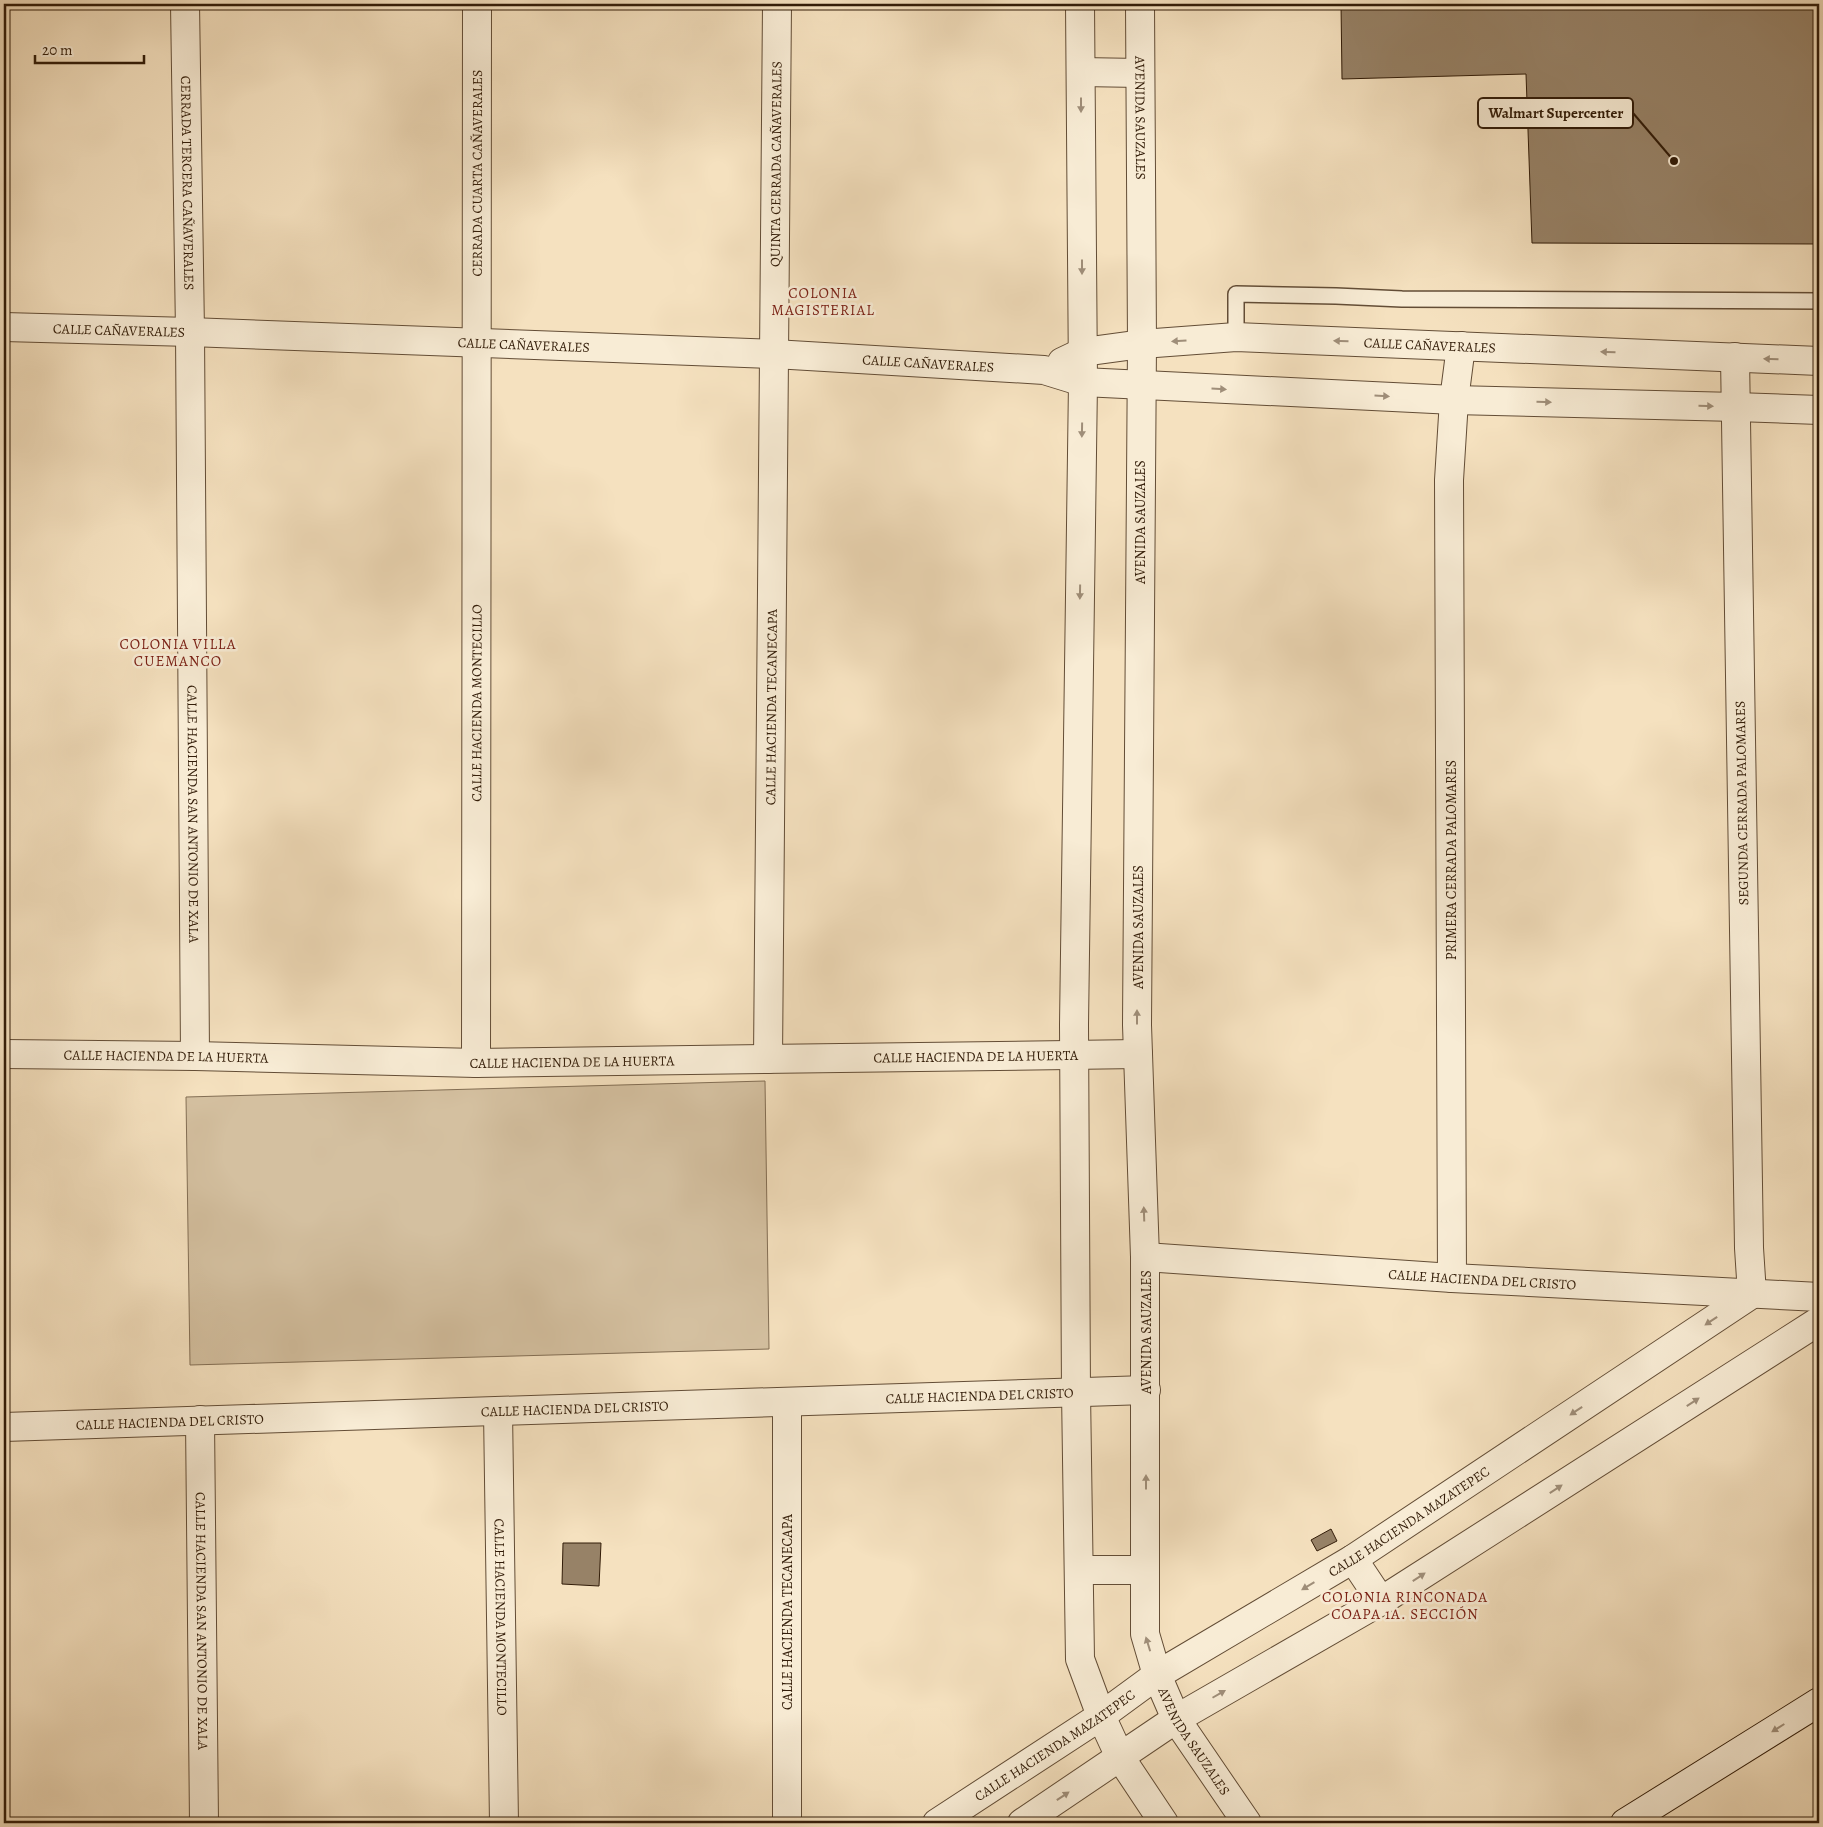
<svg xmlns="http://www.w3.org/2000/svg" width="1823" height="1827" viewBox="0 0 1823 1827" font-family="Alegreya,serif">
	<rect width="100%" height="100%" fill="#f5e1bf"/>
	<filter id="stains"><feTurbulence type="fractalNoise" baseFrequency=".004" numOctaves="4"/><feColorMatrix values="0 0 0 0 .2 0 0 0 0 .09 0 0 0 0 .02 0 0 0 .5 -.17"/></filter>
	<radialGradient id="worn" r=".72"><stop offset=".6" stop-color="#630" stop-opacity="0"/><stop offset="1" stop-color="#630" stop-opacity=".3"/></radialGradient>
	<!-- green -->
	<path fill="#d4c0a0" stroke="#836e54" d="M765,1081L769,1349L190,1365L186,1097Z"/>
	<!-- building -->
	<path fill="#978267" stroke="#321c08" d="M1341,4H1819V244L1532,243L1526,74L1342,79Z
		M1331,1529L1337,1541L1317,1551L1311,1540Z
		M563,1543H601L599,1586L562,1584Z"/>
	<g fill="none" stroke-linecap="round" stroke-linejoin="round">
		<!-- service casing -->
		<g stroke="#634d36" stroke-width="18">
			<path id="service" d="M1236,337V294L1336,296L1402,299L1819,301"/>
		</g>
		<!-- minor casing -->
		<g stroke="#634d36" stroke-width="30">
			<g id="minor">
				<path id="s1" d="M185,4L190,332L195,1056"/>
				<path id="s2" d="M4,327L190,332L774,354L1044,370L1083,382L1454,400L1736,407L1819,410"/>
				<path id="s3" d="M1062,362L1083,352L1142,344L1236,337L1819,361"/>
				<path id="s4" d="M4,1054L195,1056L476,1063L1138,1054"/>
				<path id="s5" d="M768,1059L777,4"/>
				<path id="s6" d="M476,1063L477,4"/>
				<path id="s7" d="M1145,1257L1452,1278L1819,1297"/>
				<path d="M1452,1278L1449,480L1454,400L1461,346"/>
				<path d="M787,1402V1823"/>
				<path id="s8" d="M498,1411L504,1823"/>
				<path id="s9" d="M200,1420L204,1823"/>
				<path id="s10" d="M4,1427L1146,1390"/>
				<path d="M1353,1559L1381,1601"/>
				<path id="s11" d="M1157,1675L1353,1559L1752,1294L1749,1248L1735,357"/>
				<path d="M1176,1719L1381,1601L1819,1321"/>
			</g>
		</g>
		<!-- tertiary casing -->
		<g stroke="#634d36" stroke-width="30">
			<g id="tertiary">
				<path d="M1080,4L1083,382L1074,1025L1076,1392L1080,1659L1101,1716L1120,1757L1164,1823"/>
				<path id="s12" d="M1140,4L1142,344L1137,1025L1145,1257V1634L1157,1675L1176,1719L1247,1823"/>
				<path d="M1081,72L1140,73"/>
				<path d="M1079,1570H1145"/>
				<path id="s13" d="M937,1823L1101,1716L1157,1675"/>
				<path d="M1022,1823L1176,1719"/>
			</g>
		</g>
		<!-- secondary casing -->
		<g stroke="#321c08" stroke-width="30">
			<path id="secondary" d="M1625,1823L1819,1702"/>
		</g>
		<!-- service -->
		<use href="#service" stroke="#f8ecd5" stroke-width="15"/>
		<!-- minor -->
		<use href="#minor" stroke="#f8ecd5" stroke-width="28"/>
		<!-- tertiary -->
		<use href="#tertiary" stroke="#f8ecd5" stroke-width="28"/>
		<!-- secondary -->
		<use href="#secondary" stroke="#f8ecd5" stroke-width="28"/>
	</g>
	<!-- one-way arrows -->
	<defs><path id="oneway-solid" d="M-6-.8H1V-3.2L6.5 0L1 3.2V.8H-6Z" transform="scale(1.25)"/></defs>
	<g fill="#9f8e79">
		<use href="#oneway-solid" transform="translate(1081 105) rotate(90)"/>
		<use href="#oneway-solid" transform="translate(1082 267) rotate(90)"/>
		<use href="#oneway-solid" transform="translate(1179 341) rotate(176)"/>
		<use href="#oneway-solid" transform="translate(1341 341) rotate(-178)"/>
		<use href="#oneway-solid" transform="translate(1608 352) rotate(-178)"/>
		<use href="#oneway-solid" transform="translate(1771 359) rotate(-178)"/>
		<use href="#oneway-solid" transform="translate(1219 389) rotate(3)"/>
		<use href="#oneway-solid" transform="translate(1382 396) rotate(3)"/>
		<use href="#oneway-solid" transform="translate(1544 402) rotate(1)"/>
		<use href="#oneway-solid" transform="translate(1706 406) rotate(1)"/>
		<use href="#oneway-solid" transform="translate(1082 430) rotate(91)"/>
		<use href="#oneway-solid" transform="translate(1080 592) rotate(91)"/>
		<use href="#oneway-solid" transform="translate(1137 1017) rotate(-90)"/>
		<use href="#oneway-solid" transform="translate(1144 1214) rotate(-92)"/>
		<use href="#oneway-solid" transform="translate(1711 1321) rotate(146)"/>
		<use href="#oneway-solid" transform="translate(1693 1402) rotate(-33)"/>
		<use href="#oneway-solid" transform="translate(1576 1411) rotate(146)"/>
		<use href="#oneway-solid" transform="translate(1146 1482) rotate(-90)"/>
		<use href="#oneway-solid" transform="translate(1556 1489) rotate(-33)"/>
		<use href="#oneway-solid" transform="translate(1419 1577) rotate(-33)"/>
		<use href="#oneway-solid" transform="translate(1308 1586) rotate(149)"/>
		<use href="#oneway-solid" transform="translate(1148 1644) rotate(-107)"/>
		<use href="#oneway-solid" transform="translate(1219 1694) rotate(-30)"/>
		<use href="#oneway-solid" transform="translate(1778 1728) rotate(148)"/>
		<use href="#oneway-solid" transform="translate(1063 1796) rotate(-34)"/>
	</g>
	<g text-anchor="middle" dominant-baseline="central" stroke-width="5" stroke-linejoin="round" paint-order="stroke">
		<!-- street labels -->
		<g font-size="14" fill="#321c08" stroke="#f8ecd5">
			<text stroke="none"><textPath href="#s12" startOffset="114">AVENIDA SAUZALES</textPath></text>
			<text stroke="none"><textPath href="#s5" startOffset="895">QUINTA CERRADA CAÑAVERALES</textPath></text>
			<text stroke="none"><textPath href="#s6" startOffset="890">CERRADA CUARTA CAÑAVERALES</textPath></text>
			<text stroke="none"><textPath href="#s1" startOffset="179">CERRADA TERCERA CAÑAVERALES</textPath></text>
			<text stroke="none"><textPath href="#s2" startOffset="115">CALLE CAÑAVERALES</textPath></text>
			<text stroke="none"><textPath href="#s2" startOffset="520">CALLE CAÑAVERALES</textPath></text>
			<text stroke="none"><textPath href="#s3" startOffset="371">CALLE CAÑAVERALES</textPath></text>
			<text stroke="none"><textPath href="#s2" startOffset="925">CALLE CAÑAVERALES</textPath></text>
			<text transform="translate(1140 522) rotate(-90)">AVENIDA SAUZALES</text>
			<text stroke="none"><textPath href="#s6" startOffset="360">CALLE HACIENDA MONTECILLO</textPath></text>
			<text stroke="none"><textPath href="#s5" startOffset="352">CALLE HACIENDA TECANECAPA</textPath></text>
			<text transform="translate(1742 803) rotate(-91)">SEGUNDA CERRADA PALOMARES</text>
			<text stroke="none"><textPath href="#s1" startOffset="810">CALLE HACIENDA SAN ANTONIO DE XALA</textPath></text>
			<text transform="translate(1451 860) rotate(-90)">PRIMERA CERRADA PALOMARES</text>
			<text transform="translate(1138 927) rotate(-90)">AVENIDA SAUZALES</text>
			<text stroke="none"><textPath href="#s4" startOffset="162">CALLE HACIENDA DE LA HUERTA</textPath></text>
			<text stroke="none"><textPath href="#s4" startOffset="972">CALLE HACIENDA DE LA HUERTA</textPath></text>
			<text stroke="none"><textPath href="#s4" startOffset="568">CALLE HACIENDA DE LA HUERTA</textPath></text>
			<text stroke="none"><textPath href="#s7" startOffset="338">CALLE HACIENDA DEL CRISTO</textPath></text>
			<text transform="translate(1146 1332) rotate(-90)">AVENIDA SAUZALES</text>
			<text stroke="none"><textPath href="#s10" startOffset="976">CALLE HACIENDA DEL CRISTO</textPath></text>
			<text stroke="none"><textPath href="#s10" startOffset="571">CALLE HACIENDA DEL CRISTO</textPath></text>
			<text stroke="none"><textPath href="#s10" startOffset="166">CALLE HACIENDA DEL CRISTO</textPath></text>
			<text stroke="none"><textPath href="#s11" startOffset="295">CALLE HACIENDA MAZATEPEC</textPath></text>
			<text transform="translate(787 1612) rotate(-90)">CALLE HACIENDA TECANECAPA</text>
			<text stroke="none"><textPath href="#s8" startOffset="206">CALLE HACIENDA MONTECILLO</textPath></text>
			<text stroke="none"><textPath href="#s9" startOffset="201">CALLE HACIENDA SAN ANTONIO DE XALA</textPath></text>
			<text stroke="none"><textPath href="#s12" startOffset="1749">AVENIDA SAUZALES</textPath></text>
			<text stroke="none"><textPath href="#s13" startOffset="141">CALLE HACIENDA MAZATEPEC</textPath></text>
		</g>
		<!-- neighbourhood labels -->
		<g font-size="15" letter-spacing="1" fill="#7a1f14" stroke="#f8ecd5">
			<text x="823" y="293">COLONIA<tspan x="823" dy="17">MAGISTERIAL</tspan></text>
			<text x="178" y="644">COLONIA VILLA<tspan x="178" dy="17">CUEMANCO</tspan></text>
			<text x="1405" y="1597">COLONIA RINCONADA<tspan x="1405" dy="17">COAPA 1A. SECCIÓN</tspan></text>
		</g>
	</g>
	<!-- callouts -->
	<path fill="none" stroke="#321c08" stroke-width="2" d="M1674 161L1633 113"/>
	<circle fill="#321c08" stroke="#f8ecd5" stroke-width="2" cx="1674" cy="161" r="5"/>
	<rect fill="#f8ecd5" stroke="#321c08" stroke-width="2" x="1478" y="98" width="155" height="30" rx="5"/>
	<g font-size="15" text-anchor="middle" font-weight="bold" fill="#321c08">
		<text x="1556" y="118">Walmart Supercenter</text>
	</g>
	<!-- margin -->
	<rect width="1823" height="1827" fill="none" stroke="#f5e1bf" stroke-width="20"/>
	<rect x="5" y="5" width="1813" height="1817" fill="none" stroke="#321c08" stroke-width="2.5"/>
	<rect x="10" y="10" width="1803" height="1807" fill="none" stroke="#321c08"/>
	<!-- scale -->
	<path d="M35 55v8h109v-8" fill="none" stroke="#321c08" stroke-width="2.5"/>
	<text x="42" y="55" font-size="15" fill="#321c08" stroke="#f8ecd5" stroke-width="4" paint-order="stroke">20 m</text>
	<rect width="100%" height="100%" filter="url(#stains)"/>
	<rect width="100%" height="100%" fill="url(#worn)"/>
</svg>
